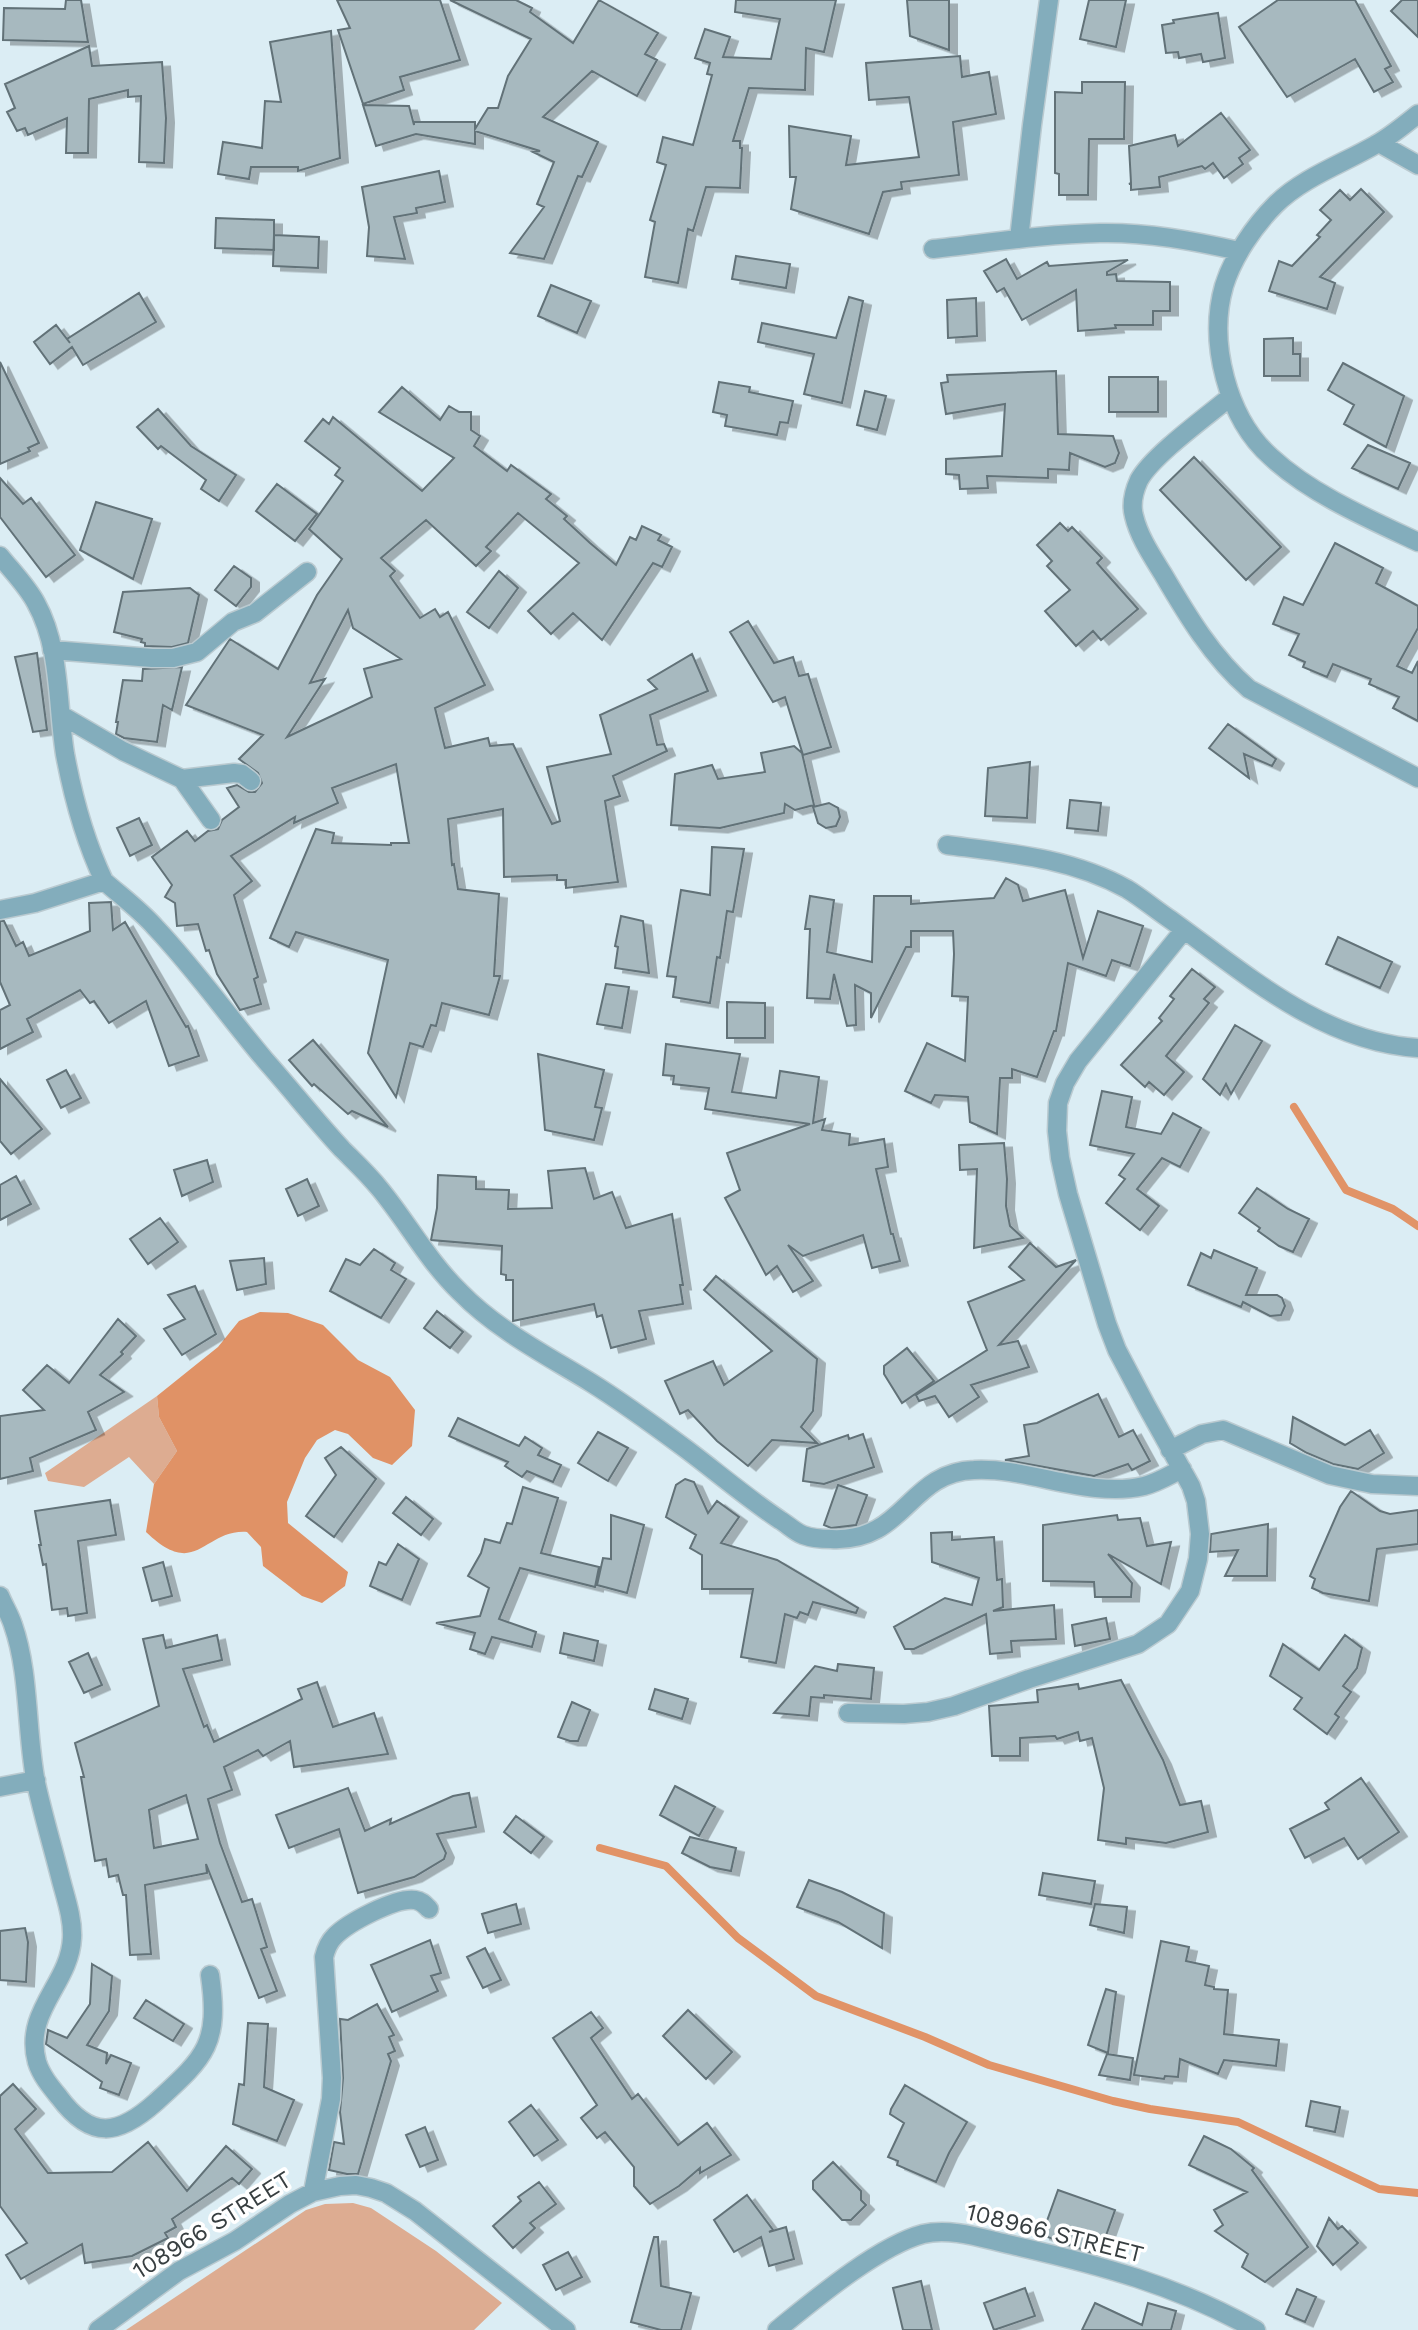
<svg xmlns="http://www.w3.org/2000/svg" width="1418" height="2330" viewBox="0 0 1418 2330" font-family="'Work Sans',sans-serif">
	<defs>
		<filter id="shadow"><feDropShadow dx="8" dy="4.5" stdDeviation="0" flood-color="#0004"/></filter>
	</defs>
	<rect width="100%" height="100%" fill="#dbedf4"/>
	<!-- green -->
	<path fill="#ddac91" d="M157,1396L159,1417L177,1451L154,1484L129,1457L84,1487L48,1481L45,1473Z
		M353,2203L371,2208L436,2251L502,2303L474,2330H126L306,2210L325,2204Z"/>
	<!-- forest -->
	<path fill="#e09266" d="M260,1312L288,1313L323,1325L358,1360L390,1377L415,1410L412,1446L392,1465L373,1458L348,1434L335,1430L317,1440L305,1458L287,1502L288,1523L348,1572L345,1586L322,1603L302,1596L263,1566L261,1547L247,1532C203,1529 197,1581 146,1532L154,1484L177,1451L159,1417L157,1396L218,1347L239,1321Z"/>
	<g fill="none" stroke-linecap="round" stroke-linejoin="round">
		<!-- stream -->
		<path stroke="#e19367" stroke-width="8" d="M1294,1107L1346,1190L1393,1209L1418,1226
			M600,1848L666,1866L738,1938L816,1996L925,2037L989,2065L1113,2101L1150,2109L1238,2122L1379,2189L1418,2193"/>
	</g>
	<!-- building -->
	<path fill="#a7b9bf" stroke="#627278" stroke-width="2" fill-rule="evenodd" filter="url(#shadow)" d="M66,0H81L88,42L3,40L4,8L65,9Z
		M337,0H440L460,60L400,77L404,90L363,104L338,30L350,28Z
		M450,0H516L532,8L530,12L573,43L599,0L658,33L645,54L657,60L637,96L592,71L543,117L598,142L582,177L578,176L544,259L510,253L544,207L537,204L554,162L533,152L540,151L475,131V144L416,134L376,146L363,105L409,106L414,125V122H475V129L488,108H498L508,76L531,39Z
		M736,0H836L824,52L806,48L805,90L749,88L733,141H740V148H742L740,188L706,187L693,231L688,229L678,283L645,277L655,222L650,220L666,165L657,162L663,137L693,145L712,75L707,74L710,63L695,58L705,29L730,37L723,57L771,59L780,19L735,12Z
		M907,0H949V50L910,36Z
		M1089,0H1126L1116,47L1080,39Z
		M1278,0H1355L1391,66L1385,69L1393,82L1374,92L1355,59L1287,97L1239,27Z
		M1402,0H1418V37L1391,11Z
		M1218,13L1225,58L1203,62L1201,54L1179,58L1178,52L1166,53L1162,25L1174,23L1173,20Z
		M331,31L340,158L298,171V167H251L249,179L218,174L223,142L262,148L265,101L281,102L270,42Z
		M89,46L92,66L162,62L166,118L164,163L139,162L141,96L128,97V90L89,99L88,153H66L67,118L28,135L25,128L17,131L7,112L15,108L5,84Z
		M960,56L962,77L989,72L996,114L953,122L959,175L901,182L902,189L883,192L869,234L791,209L796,177H790L789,126L851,136L846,165L919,157L909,97L869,100L866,63Z
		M1082,82H1125L1124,139H1089L1088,195H1059V174L1055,173V92L1082,93Z
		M1221,113L1250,150L1239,158L1243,164L1224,178L1213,163L1205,169L1202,166L1159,177L1160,187L1131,190V184H1129L1131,183L1129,146L1175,135L1178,146Z
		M439,171L445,202L416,208L417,213L394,217L405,259L367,256L369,227L362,187Z
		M1361,189L1384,212L1320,277L1335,283L1327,309L1269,291L1279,261L1292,266L1320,237L1317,235L1331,220L1320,210L1340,190L1350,200Z
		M216,218L274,220V250L215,248Z
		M274,235L319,237L318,268L273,266Z
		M736,256L790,264L786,288L732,279Z
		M1006,259L1017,279L1047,262L1049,266L1128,260L1107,272V275L1116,274L1117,281L1170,282V311H1153V325H1115L1116,328L1078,331L1076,290L1022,320L1004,288L997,292L984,271Z
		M551,285L591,301L577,333L538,316Z
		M139,293L156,322L83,365L72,347L50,364L34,342L56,325L70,343L67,339Z
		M849,297L863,301L842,403L804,394L814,354L758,342L762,323L836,338Z
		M976,298L977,336L948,338L947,300Z
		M1293,338V354H1300V376H1264V339Z
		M0,362L39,443L28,448L30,451L0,464Z
		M1343,363L1404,396L1386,447L1344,424L1354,405L1328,390Z
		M1056,371L1058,434L1113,436L1119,453L1115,463L1105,467L1070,453L1069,470L1048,469V478L987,476L988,488L960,489L959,475L946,474V459L1002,456L1005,404L946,414L941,383L948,382L947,375Z
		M1109,377H1158V412H1109Z
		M719,382L750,387L749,392L793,401L788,423L780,422L777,435L725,426L727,415L713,412Z
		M402,387L440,420L449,406L459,412H471V430L480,436L474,446L507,471L511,465L551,494L546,499L567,516L564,519L590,543L616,565L630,537L636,540L642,526L661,535L658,540L672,547L662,567L653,563L602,640L573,613L551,634L528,611L579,563L518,513L486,547L491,551L476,566L426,520L381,558L395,571L390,576L420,618L435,609L440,617L448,612L485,685L435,708L445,748L488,738L490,746L513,744L552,824L560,821L547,767L611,754L600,715L657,689L648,680L692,654L708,691L650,715L657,745L664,744L667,751L613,776L620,796L605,801L618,882L566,888V880H557V875L504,877L503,809L448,819L452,865L454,864L458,889L499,894L494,976H500L489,1015L442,1003L436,1026L431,1025L423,1047L410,1043L396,1097L368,1053L388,960L296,932L289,947L270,938L316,829L334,833L332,843L391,845V843H409L396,764L332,788L338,803L294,823L295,817L231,856L252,881L234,895L258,977L254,979L261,1004L240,1010L217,974L209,950L206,951L198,924L177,926L175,903L165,897L172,885L152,857L187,831L195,841L208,831L218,829L222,820L239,807L227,788L237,785L249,792H255L262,783L258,773L239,759L263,735L186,705L230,639L278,669L317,595L342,559L309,529L343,481L335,475L340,468L305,441L323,419L329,424L333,417L422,491L454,458L379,412ZM348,610L353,628L401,659L364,669L372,697L287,737L325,679L310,683Z
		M865,391L886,396L877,430L857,425Z
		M158,409L191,446L236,475L219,501L201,489L206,480L161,446L158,449L137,427Z
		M1368,445L1410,463L1398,489L1352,468Z
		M1194,457L1281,547L1246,580L1160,490Z
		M0,478L23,504L31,498L75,555L46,577L0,517Z
		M277,484L317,514L295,541L256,511Z
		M96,502L152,519L133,579L80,550Z
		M1060,523L1068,531L1072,527L1102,558L1097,563L1138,609L1101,640L1093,631L1076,646L1045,611L1070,590L1047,566L1052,561L1037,545Z
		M1335,543L1383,568L1376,583L1418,606V628L1397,666L1412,673L1418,661V721L1393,708L1399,697L1369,684L1371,679L1333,664L1327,677L1303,667L1305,662L1289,655L1299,634L1273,624L1284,597L1303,605Z
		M234,566L251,578V587L236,606L215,590Z
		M499,571L518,588L489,628L467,612Z
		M190,588L199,595L188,643L172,647L145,646V643L141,642L142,639L114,632L123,592Z
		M748,621L774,663L793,657L799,676L808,674L831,747L803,755L785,697L773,702L730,632Z
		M37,653L47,730L33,732L15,657Z
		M182,667L172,710L163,705L157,742L124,738L116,734L118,722H116L123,680L142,681L143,669Z
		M1228,724L1276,759L1272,766L1244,754L1249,778L1209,748Z
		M794,746L802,753L814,805L795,810L785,804L784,813L720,828L671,825L675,774L712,765L718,779L765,772L761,753Z
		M1030,762L1027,818L985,816L988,768Z
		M1070,800L1101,803L1098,831L1067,828Z
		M829,803L838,808L840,817L836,826L826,828L818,823L813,807Z
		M139,818L152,845L130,856L117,828Z
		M712,847L744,849L733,912L727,911L720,958L717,957L710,1003L673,997L676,977L667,976L681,890L710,895Z
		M1006,878L1018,885L1023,901L1065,890L1083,958L1098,911L1143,926L1130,966L1112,960L1106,976L1068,963L1056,1031H1054L1037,1077L1012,1069V1078H1000L997,1134L970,1122L968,1097L935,1095L931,1103L905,1091L927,1043L965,1061L968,997L952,996L954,954L953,931H911V947H906L871,1018V993L855,985L856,1025L847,1026L834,974L830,999L807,998L810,929H805L810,896L834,900L827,952L872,962L874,896H911V904L994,898Z
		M111,902L113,930L125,922L186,1027L188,1026L199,1056L169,1066L146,1001L109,1023L94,1001L90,1003L80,990L27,1019L33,1032L0,1049V1010L10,1005L0,982V921H4L16,946L23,942L29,956L90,931L89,903Z
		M621,916L643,921L649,973L615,968L618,947L615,946Z
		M1338,937L1392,962L1380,988L1326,964Z
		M1192,969L1215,987L1204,999L1209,1003L1166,1056L1184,1072L1164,1095L1149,1082L1145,1087L1121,1065L1162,1021L1159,1018L1174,999L1170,996Z
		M606,984L629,987L622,1028L597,1024Z
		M727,1002L765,1003V1038H727Z
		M1235,1025L1262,1041L1231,1094L1226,1084L1220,1095L1203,1079Z
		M313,1040L388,1127L352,1111L348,1114L314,1084L312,1086L289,1060Z
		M666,1044L740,1054L732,1092L776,1098L780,1071L819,1077L813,1123L825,1119L822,1130L850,1134L849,1145L884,1139L888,1167L876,1169L891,1234H893L900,1261L872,1268L863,1235L803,1256L788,1245L813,1281L793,1292L777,1266L766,1275L725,1198L740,1190L727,1153L810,1124L705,1109L709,1088L673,1084L674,1076L663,1075Z
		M538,1054L604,1070L595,1107L602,1108L594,1140L545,1130Z
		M66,1070L81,1098L61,1108L47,1080Z
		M0,1079L42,1129L11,1154L0,1141Z
		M1102,1091L1132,1097L1126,1127L1161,1134L1173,1113L1201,1128L1180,1167L1162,1158L1137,1189L1159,1206L1140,1230L1106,1203L1125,1179L1119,1175L1134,1154L1090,1145Z
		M1004,1143L1007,1179L1006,1206L1010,1226L1023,1238L974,1248L977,1169L960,1170L959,1145Z
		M207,1160L213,1182L182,1196L174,1170Z
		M585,1168L594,1199L612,1192L626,1228L672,1214L683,1285H680L683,1304L639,1311L646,1339L611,1348L602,1315L597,1317L594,1304L513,1321V1280H506V1275L501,1274L502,1246L431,1240L437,1208L438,1175L476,1177V1189L509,1190L508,1209L552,1208L548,1171Z
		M16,1176L31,1204L0,1220V1185Z
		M307,1179L319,1206L298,1216L286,1189Z
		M1257,1188L1288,1209L1309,1219L1293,1252L1279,1246L1258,1231L1260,1228L1239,1213Z
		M160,1218L178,1242L148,1264L130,1239Z
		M1030,1243L1056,1267L1076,1260L999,1345L1018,1341L1029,1367L971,1385L979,1397L949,1417L935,1396L919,1401L916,1395L987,1350L968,1302L1024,1280L1009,1267Z
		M374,1249L395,1263L391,1270L406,1279L381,1318L330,1291L346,1259L360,1265Z
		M1214,1250L1257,1268L1246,1295H1277L1282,1298L1285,1306L1281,1315L1270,1316L1243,1302L1241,1307L1188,1285L1201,1253L1211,1258Z
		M264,1258L266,1284L237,1290L230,1261Z
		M716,1276L817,1359L813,1411L801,1427L817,1443L772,1440L748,1466L717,1441L688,1410L680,1414L665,1381L713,1361L724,1385L772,1351L704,1290Z
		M195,1286L216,1334L182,1355L164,1329L185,1319L168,1295Z
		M437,1311L463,1332L450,1348L424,1328Z
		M118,1319L136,1336L121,1352L123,1354L100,1375L124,1392L88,1412L96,1430L30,1458L33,1471L0,1479V1416L44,1410L23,1390L47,1365L69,1383Z
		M907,1348L934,1381L902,1403L884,1374V1366Z
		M1098,1394L1119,1437L1133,1430L1150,1461L1132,1470L1128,1464L1094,1476L1005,1460L1029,1456L1024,1425L1037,1423Z
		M1293,1417L1345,1445L1370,1430L1384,1453L1358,1469L1333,1464L1307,1453L1290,1443Z
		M458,1418L519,1446L525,1437L542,1448L538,1455L561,1465L553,1482L527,1471L522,1477L505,1466L508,1462L449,1436Z
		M598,1432L628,1448L608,1481L578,1463Z
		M863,1434L874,1467L824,1484L803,1481L807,1449L848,1435L849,1439Z
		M341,1447L376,1479L334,1537L306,1516L336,1475L325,1458Z
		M685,1479L694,1482L708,1513L717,1501L739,1517L721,1543L777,1560L858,1608L856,1613L813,1602L808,1615L800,1612L797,1618L785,1614L776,1663L741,1657L753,1589H702V1555L690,1548L696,1535L666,1517L676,1485Z
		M838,1485L867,1495L856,1525L831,1528L824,1525Z
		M523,1487L558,1498L541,1553L599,1567L595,1587L520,1568L499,1619L536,1632L532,1647L492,1637L485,1654L470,1649L475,1633L436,1623L480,1616L489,1588L468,1576L481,1553L485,1539L500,1543L507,1523L512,1524Z
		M1351,1491L1380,1511L1390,1514L1418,1510V1544L1377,1549L1369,1601L1323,1593L1312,1588L1315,1579L1310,1576L1340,1507Z
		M406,1497L433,1519L421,1535L393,1513Z
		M110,1500L116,1535L78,1541L87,1613L68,1616L67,1608L52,1610L46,1564L43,1565L39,1545H41L35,1511Z
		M611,1515L644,1525L627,1593L597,1585L603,1558L611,1559Z
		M1117,1515L1118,1520L1140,1518L1147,1546L1171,1542L1161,1584L1108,1554L1132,1583L1131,1597H1095L1094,1582L1043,1581V1525Z
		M1268,1524L1267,1576H1225L1238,1550L1210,1552L1211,1534Z
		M952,1532V1540L994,1537L997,1580L1002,1579L1003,1607L993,1611L1054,1605L1056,1639L1011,1641L1012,1652L990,1654L986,1614L914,1649H905L894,1627L945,1598L972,1605L979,1578L932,1562L931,1533Z
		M398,1544L419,1559L402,1600L370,1586L379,1562L386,1565Z
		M163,1562L172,1596L152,1601L143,1568Z
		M1106,1618L1110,1639L1075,1646L1072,1625Z
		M564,1633L598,1641L594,1661L560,1653Z
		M163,1635L166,1648L217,1635L222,1660L183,1669L204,1727L207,1725L214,1742L302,1699L298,1689L317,1682L333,1727L374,1713L388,1754L294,1767L290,1741L263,1756L258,1750L224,1767L232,1790L208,1799L220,1843L242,1902L252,1899L267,1947L261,1949L277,1991L259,1998L206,1864L207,1873L145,1885L151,1954L130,1955L126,1895H123L118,1875L109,1877L106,1859L95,1861L81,1777H84L75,1743L159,1706L143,1639ZM186,1795L198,1839L154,1848L149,1810Z
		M1345,1635L1362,1648L1357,1668L1343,1686L1351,1692L1335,1714L1339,1717L1327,1734L1294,1709L1302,1698L1270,1676L1283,1644L1319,1670Z
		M88,1653L102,1685L84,1693L69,1662Z
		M838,1664L874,1668L871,1699L824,1695V1698L811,1697L809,1716L774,1713L815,1666L837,1671Z
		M1121,1680L1163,1760L1180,1805L1201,1801L1208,1832L1166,1843L1126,1838V1844L1098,1840L1104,1788L1092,1738L1080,1741L1078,1732L1057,1739L1055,1736L1020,1738V1756H992L989,1706L1038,1702L1037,1690L1078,1684L1079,1689Z
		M655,1689L688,1699L682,1719L649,1709Z
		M572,1702L590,1710L578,1741H570L558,1737Z
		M1361,1778L1399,1832L1358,1859L1344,1838L1305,1858L1290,1829L1329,1809L1325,1803Z
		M675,1786L715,1807L699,1836L660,1815Z
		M348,1788L365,1831L391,1819L390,1824L453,1796L469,1793L476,1827L437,1834L446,1853L444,1859L414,1877L358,1893L339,1829L289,1848L276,1815Z
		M516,1816L544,1837L531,1853L504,1832Z
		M690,1837L736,1848L731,1871L710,1867L682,1853Z
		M1043,1873L1095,1881L1091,1904L1039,1895Z
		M809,1880L842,1892L884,1913L882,1948L838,1922L797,1907Z
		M516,1904L521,1924L488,1933L482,1914Z
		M1095,1904L1127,1907L1124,1933L1090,1925Z
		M25,1928L28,1942L26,1982L0,1980V1931Z
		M430,1940L441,1973L431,1976L438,1991L392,2012L371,1965Z
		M1161,1941L1189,1947L1186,1961L1209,1966L1205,1985L1214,1987V1989L1228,1990L1224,2034L1279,2040L1276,2066L1224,2060L1218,2074L1180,2059L1178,2077L1165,2076L1164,2079L1134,2075Z
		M485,1948L501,1980L483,1988L467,1957Z
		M92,1964L112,1976L109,2011L87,2045L107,2053L106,2064L111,2055L131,2063L119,2095L100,2088L102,2082L46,2044L48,2030L67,2038L90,2004Z
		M1106,1989L1116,1992L1108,2053L1088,2045Z
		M146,2000L184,2024L173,2041L134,2018Z
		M377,2004L394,2035L389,2037L395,2051L388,2054L391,2061L358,2174H347L329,2170L334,2142L344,2144L340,2112L343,2078L340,2019L348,2020Z
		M688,2010L732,2052L706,2079L663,2036Z
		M591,2012L603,2028L591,2038L632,2099L638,2094L678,2145L707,2123L731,2155L700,2173V2168L679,2186L650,2204L634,2186V2167L605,2132L597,2138L581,2118L597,2105L553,2038Z
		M248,2023L268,2024L264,2087L294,2100L277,2141L233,2124L239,2084L244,2085Z
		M1107,2054L1133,2058L1130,2080L1099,2075Z
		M13,2084L36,2109L15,2129L48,2173L112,2172L148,2142L187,2191L226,2146L252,2169L239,2184L232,2178L172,2219L176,2227L165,2233L168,2238L132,2256L85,2263L82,2244L21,2279L6,2255L27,2243L0,2206V2096Z
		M905,2085L967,2122L949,2153L936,2182L897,2165L898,2161L888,2157L904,2123L890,2114L891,2109Z
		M1311,2101L1340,2107L1335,2132L1306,2126Z
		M531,2105L558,2140L534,2156L509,2122Z
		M425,2127L438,2160L420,2167L406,2135Z
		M1204,2136L1231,2149L1254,2168L1252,2170L1308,2247L1265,2282L1242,2267L1248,2254L1215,2231L1223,2225L1214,2210L1247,2192L1189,2165Z
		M833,2162L861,2191V2200L866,2205L851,2220H842L813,2189V2181Z
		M539,2182L556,2204L530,2223L535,2228L513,2248L493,2226L521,2201L518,2197Z
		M1058,2190L1115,2210L1102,2247L1095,2243L1092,2253L1042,2235Z
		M747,2195L773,2230L769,2232L786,2227L794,2259L769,2266L761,2237L734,2252L714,2220Z
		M1329,2218L1338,2229L1342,2226L1358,2243L1333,2265L1317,2246Z
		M654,2237H658L661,2286L691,2293L681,2330H661L631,2322Z
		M568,2252L582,2277L556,2290L543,2265Z
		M921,2281L932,2330H903L893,2288Z
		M1025,2288L1035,2316L994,2330L984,2303Z
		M1297,2289L1316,2297L1305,2322L1286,2314Z
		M1095,2303L1142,2325L1148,2303L1176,2311L1171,2330H1082Z"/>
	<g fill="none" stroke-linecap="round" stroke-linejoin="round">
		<!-- minor casing -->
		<g stroke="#bacad0" stroke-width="21">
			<path id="minor" d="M1418,114C1404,125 1390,137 1375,145C1342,164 1302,178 1275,205C1254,226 1233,257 1224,286C1208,342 1227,418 1271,457C1311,494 1369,519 1418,542
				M1379,143L1418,165
				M1019,239L1032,125L1049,0
				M933,249C988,243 1044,234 1100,233C1147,232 1194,241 1239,251
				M1230,397C1206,417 1153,455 1139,480C1134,491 1131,505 1134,516C1139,537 1152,556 1163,574C1187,615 1212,657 1249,689L1418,778
				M0,556C12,571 27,586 36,603C61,648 57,704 65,754C73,797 85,841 104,881L35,903L0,910
				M52,650L152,658H173L197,652L233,622L255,613L307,572
				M61,715L123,751L182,779L234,773L242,774L251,781
				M182,779L211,820
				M947,845C1009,853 1071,858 1127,889C1142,898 1156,910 1171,920C1246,974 1322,1042 1418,1048
				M104,881C121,896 140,910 155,927C195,969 228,1016 265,1060C291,1089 315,1120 342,1149C355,1162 368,1174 380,1189C408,1223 428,1261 460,1292C497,1330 546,1355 590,1382C624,1403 655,1426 686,1449C718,1473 747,1498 780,1520C787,1524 795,1532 803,1535C811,1538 823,1539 831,1539C905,1543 908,1472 974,1470C1029,1467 1088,1499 1144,1486C1157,1483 1170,1475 1182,1469
				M1170,1450L1202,1434L1223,1430L1330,1475L1372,1484L1418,1486
				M0,1596C4,1606 10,1615 13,1625C30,1673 26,1733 36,1783C43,1815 53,1848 61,1880C66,1899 73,1919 72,1938C70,1984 23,2011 37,2062C41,2075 50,2086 59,2097C91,2140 118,2136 156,2102C205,2057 220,2045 210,1975
				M848,1713L904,1714L928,1712L954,1706L1029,1679L1138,1644L1168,1624L1190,1591L1198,1559L1200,1534L1196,1501L1191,1486L1146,1405L1117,1350L1107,1324L1068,1194L1060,1158L1057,1131L1058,1103L1065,1083L1078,1061L1184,930
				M0,1787L36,1780
				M313,2192L331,2099L332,2078L324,1957C326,1949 328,1943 334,1937C347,1923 396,1897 415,1900C422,1901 425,1905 429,1909
				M98,2330L179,2271L235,2241L290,2204L313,2192L340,2186L356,2185L371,2188L386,2193L415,2211L566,2330
				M777,2330C814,2300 878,2246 923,2234C951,2227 984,2239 1012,2245C1100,2265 1176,2285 1256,2330"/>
		</g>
		<!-- minor -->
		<use href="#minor" stroke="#83adbc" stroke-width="18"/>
	</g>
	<g text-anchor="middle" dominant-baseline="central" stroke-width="7" stroke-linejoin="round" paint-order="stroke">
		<!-- street labels -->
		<g font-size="24" fill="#373e40" stroke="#fff">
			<text transform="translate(212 2225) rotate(-32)">108966 STREET</text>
			<text transform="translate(1055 2233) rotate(14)">108966 STREET</text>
		</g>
	</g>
</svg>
